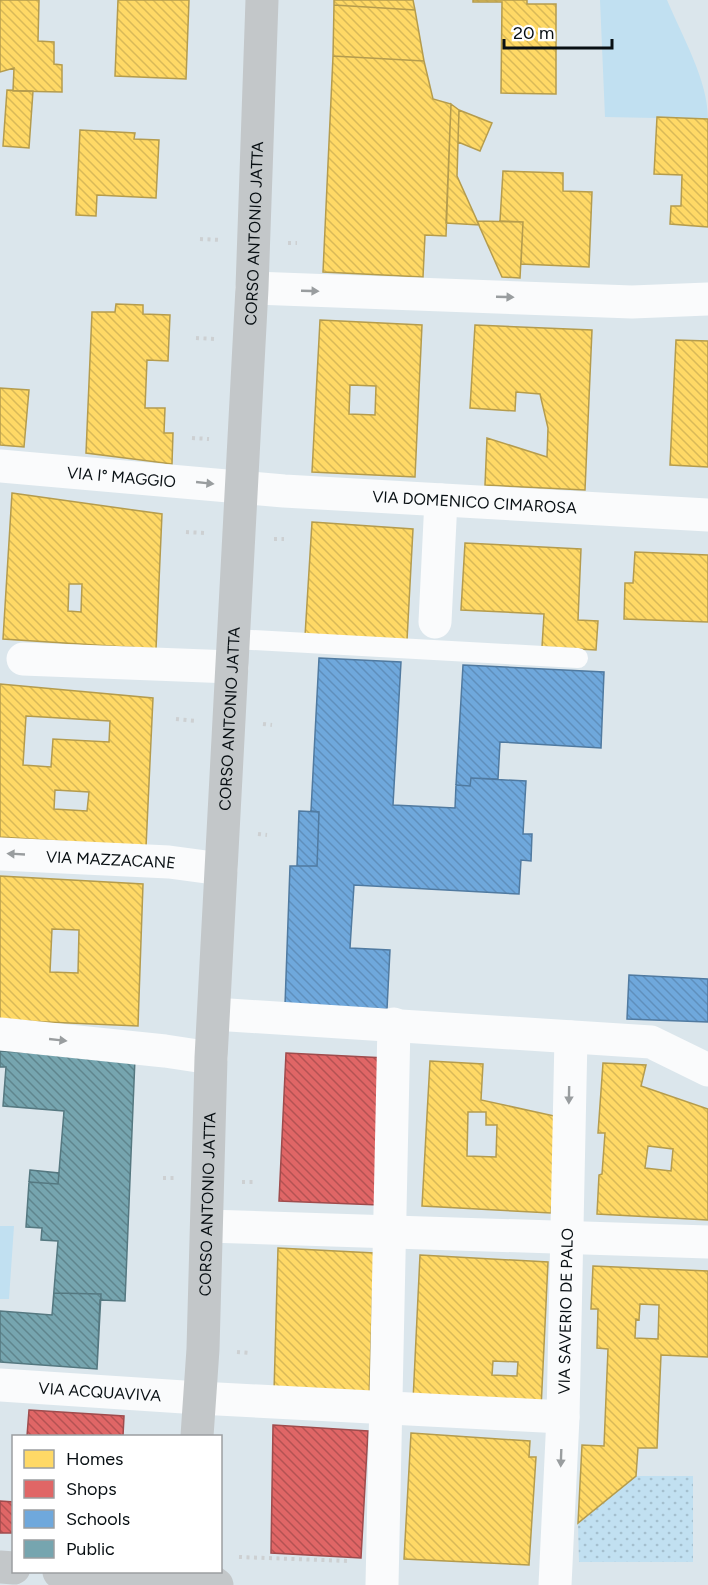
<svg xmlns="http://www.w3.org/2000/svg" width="708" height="1585" viewBox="0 0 708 1585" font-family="Figtree,sans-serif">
	<defs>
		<pattern id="park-dots" width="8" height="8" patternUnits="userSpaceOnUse" patternTransform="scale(1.5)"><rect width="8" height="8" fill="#c1e0f1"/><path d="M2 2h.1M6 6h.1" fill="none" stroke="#a4bfce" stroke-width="1.8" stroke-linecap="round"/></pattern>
		<pattern id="homes-back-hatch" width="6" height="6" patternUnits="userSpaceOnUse" patternTransform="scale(1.5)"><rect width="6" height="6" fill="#ffd966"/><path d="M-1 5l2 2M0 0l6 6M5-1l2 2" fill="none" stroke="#d9b958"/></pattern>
		<pattern id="shops-back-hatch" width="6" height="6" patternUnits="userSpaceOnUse" patternTransform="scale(1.5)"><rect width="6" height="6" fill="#e06666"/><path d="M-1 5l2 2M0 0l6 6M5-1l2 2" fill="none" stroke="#b45253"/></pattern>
		<pattern id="schools-back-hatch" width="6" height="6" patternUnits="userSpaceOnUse" patternTransform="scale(1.5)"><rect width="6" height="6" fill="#6fa8dc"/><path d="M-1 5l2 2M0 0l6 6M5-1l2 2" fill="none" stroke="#5f8fbc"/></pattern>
		<pattern id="public-back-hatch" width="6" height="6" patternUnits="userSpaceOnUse" patternTransform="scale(1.5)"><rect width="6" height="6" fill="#76a5af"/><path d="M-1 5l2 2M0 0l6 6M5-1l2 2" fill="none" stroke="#5f858d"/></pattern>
	</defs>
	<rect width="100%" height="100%" fill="#dbe6ec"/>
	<!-- park -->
	<path fill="url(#park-dots)" d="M636,1476H693V1562H579L578,1523Z"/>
	<!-- garden -->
	<path fill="#c1e0f1" d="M600,0H667C682,36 708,80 708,119L605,117Z
		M0,1226H14L9,1299H0Z"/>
	<!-- homes -->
	<path fill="url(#homes-back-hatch)" stroke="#b59c4d" stroke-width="1.5" fill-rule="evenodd" d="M0,0H39L38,41L54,42V64L62,65V92L13,91L14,68L0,72Z
		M118,0H189L186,79L115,76Z
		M334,0H413L415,10L334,5Z
		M473,0H527V4H556V94L501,93L502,2H473Z
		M334,5L415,10L424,61L333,56Z
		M333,56L424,61L433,99L451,104L446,236L425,235L423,277L323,272Z
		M7,90L33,91L29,148L3,146Z
		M451,104L459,110L457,176L479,225L446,223Z
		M459,110L492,123L480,151L458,142Z
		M657,117L708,119V227L670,224L671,206H681L682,175L654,174Z
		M80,130L135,133L134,139L159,140L156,198L97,195L96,216L76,215Z
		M503,171L563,173V191L592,192L589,267L521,264L523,222L500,221Z
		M477,221L523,222L520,278L502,277Z
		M116,304L143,305V314L170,315L168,361L147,360L145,408H165L164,433H173L172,464L86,453L92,312H115Z
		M320,320L422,325L415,477L312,472ZM350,385L376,386L375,415L349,414Z
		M475,325L592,330L585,490L485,485L487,438L547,457L548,428L540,394L516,392L515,411L470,408Z
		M676,340L708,341V467L670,465Z
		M0,388L29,390L24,447L0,445Z
		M12,493L162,514L156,649L3,639ZM69,584H82L81,612L68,611Z
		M312,522L413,529L407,640L305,636Z
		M465,543L581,549L578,620L598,621L596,650L542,647L544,614L461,610Z
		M635,552L708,555V622L624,619L625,583H633Z
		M0,684L153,698L146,847L0,837ZM26,716L110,721L109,742L53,739L51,767L23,765ZM55,790L89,792L87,811L54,809Z
		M0,876L143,884L138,1026L0,1020ZM52,929L79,930L78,973L50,972Z
		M430,1061L483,1064L481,1100L559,1117L551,1213L422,1206ZM468,1112H486V1125H497L496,1157L467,1156Z
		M603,1063L646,1065L641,1086L708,1109V1220L597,1214L599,1175L602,1174L605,1133H598ZM648,1146L673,1149L671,1171L645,1168Z
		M278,1248L374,1253L369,1399L274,1392Z
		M420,1255L548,1262L541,1409L413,1401ZM493,1361L518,1362L517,1376L492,1375Z
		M593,1266L708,1271V1357L661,1355L657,1448H638L636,1476L578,1523L582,1445L604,1446L608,1349L597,1348L598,1309H591ZM640,1304L659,1305L658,1339L635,1338L636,1319L639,1320Z
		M411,1433L530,1441L529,1457H536L529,1565L404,1559Z"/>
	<!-- shops -->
	<path fill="url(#shops-back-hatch)" stroke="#9f4c4d" stroke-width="1.5" d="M286,1053L386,1058L379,1205L279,1201Z
		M29,1410L124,1416L123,1436H27Z
		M273,1425L368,1431L361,1558L271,1553Z
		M0,1501L14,1502V1533H0Z"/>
	<!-- schools -->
	<path fill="url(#schools-back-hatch)" stroke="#507aa0" stroke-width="1.5" d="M319,658L401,662L393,805L455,808L456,785L470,786L471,778L526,781L523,834H532L531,861L521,860L519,894L354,885L350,948L390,950L387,1009L285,1005L290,866H317L319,812L311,811Z
		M463,665L604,672L601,748L500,742L498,779L471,778L470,786L456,785Z
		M299,811L319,812L317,866H297Z
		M629,975L708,979V1022L627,1019Z"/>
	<!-- public -->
	<path fill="url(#public-back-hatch)" stroke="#557880" stroke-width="1.5" d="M0,1051L135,1058L125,1301L100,1300L97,1369L0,1362V1311L52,1315L58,1241L41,1240L42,1228L26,1227L29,1182L58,1184L64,1111L3,1106L6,1067H0Z
		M30,1170L59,1173L58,1184L29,1182Z
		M54,1293L101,1294L97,1369L0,1362V1311L52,1315Z"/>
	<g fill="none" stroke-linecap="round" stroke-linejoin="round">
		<!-- path -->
		<path stroke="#cdd0d2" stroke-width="4" stroke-dasharray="3 4.5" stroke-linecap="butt" d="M200,239L221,240
			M288,243H297
			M196,338L216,339
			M192,438L209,439
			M186,532L204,533
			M274,539H284
			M176,719L196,721
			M263,724L272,725
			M258,834L267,835
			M163,1178H175
			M242,1182H255
			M237,1352L250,1353
			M239,1557L349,1561"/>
		<!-- lane -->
		<path stroke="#fafbfc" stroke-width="20" d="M234,639L578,658"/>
		<!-- street -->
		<g stroke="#fafbfc" stroke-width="33">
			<path d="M252,288L632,302L708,299"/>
			<path id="s1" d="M0,466L284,491L708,515"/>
			<path d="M435,622L441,500"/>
			<path d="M23,659L232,667"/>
			<path id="s2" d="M0,854L169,862L221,869"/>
			<path d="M214,1014L651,1042L708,1070"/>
			<path d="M0,1034L165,1051L211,1058"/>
			<path d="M207,1226L708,1242"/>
			<path id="s3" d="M0,1385L199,1398L563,1417"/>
			<path d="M382,1585L394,1024"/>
			<path id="s4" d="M555,1585L563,1417L571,1037"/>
		</g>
		<!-- secondary -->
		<g stroke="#c3c7c9" stroke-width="33">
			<path id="s5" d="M197,1436L203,1349L211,1058L252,288L262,0"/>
			<path d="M0,1567L14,1568"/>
			<path d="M59,1572L213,1582L217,1585"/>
		</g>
	</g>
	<!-- one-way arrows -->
	<defs><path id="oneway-solid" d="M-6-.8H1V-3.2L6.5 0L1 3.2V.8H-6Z" transform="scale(1.5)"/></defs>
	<g fill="#999d9f">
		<use href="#oneway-solid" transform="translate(310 291) rotate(2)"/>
		<use href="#oneway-solid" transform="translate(505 297) rotate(2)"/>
		<use href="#oneway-solid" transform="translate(205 483) rotate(6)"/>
		<use href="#oneway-solid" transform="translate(16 854) rotate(-177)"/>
		<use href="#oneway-solid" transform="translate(58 1040) rotate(6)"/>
		<use href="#oneway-solid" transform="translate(569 1095) rotate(91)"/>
		<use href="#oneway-solid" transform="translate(561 1458) rotate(92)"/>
	</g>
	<g text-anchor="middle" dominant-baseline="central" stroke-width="6" stroke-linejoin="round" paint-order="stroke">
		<!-- street labels -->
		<g font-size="16" fill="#080f13" stroke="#fff">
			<text stroke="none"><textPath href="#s5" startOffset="1204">CORSO ANTONIO JATTA</textPath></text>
			<text stroke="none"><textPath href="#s1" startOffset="122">VIA I° MAGGIO</textPath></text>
			<text stroke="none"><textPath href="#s1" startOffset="476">VIA DOMENICO CIMAROSA</textPath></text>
			<text stroke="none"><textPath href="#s5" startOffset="718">CORSO ANTONIO JATTA</textPath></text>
			<text stroke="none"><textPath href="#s2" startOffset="111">VIA MAZZACANE</textPath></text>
			<text stroke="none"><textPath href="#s5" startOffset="232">CORSO ANTONIO JATTA</textPath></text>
			<text stroke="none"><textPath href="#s4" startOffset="274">VIA SAVERIO DE PALO</textPath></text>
			<text stroke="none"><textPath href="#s3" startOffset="100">VIA ACQUAVIVA</textPath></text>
		</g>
	</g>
	<!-- legend -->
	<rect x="12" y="1435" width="210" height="138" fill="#ffffff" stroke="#9c9fa1" stroke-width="1.5"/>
	<rect x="24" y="1450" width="30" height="18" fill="#ffd966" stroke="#9c9fa1" stroke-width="1.5"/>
	<text x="66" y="1465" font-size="18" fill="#080f13">Homes</text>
	<rect x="24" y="1480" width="30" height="18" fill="#e06666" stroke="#9c9fa1" stroke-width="1.5"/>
	<text x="66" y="1495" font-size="18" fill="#080f13">Shops</text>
	<rect x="24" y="1510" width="30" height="18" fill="#6fa8dc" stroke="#9c9fa1" stroke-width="1.5"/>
	<text x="66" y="1525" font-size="18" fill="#080f13">Schools</text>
	<rect x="24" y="1540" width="30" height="18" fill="#76a5af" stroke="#9c9fa1" stroke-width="1.5"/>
	<text x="66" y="1555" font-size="18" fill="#080f13">Public</text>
	<!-- scale -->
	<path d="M504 39v9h108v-9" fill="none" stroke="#080f13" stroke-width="3"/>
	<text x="513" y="39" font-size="18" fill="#080f13" stroke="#ffffff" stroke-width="4.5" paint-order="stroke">20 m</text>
</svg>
